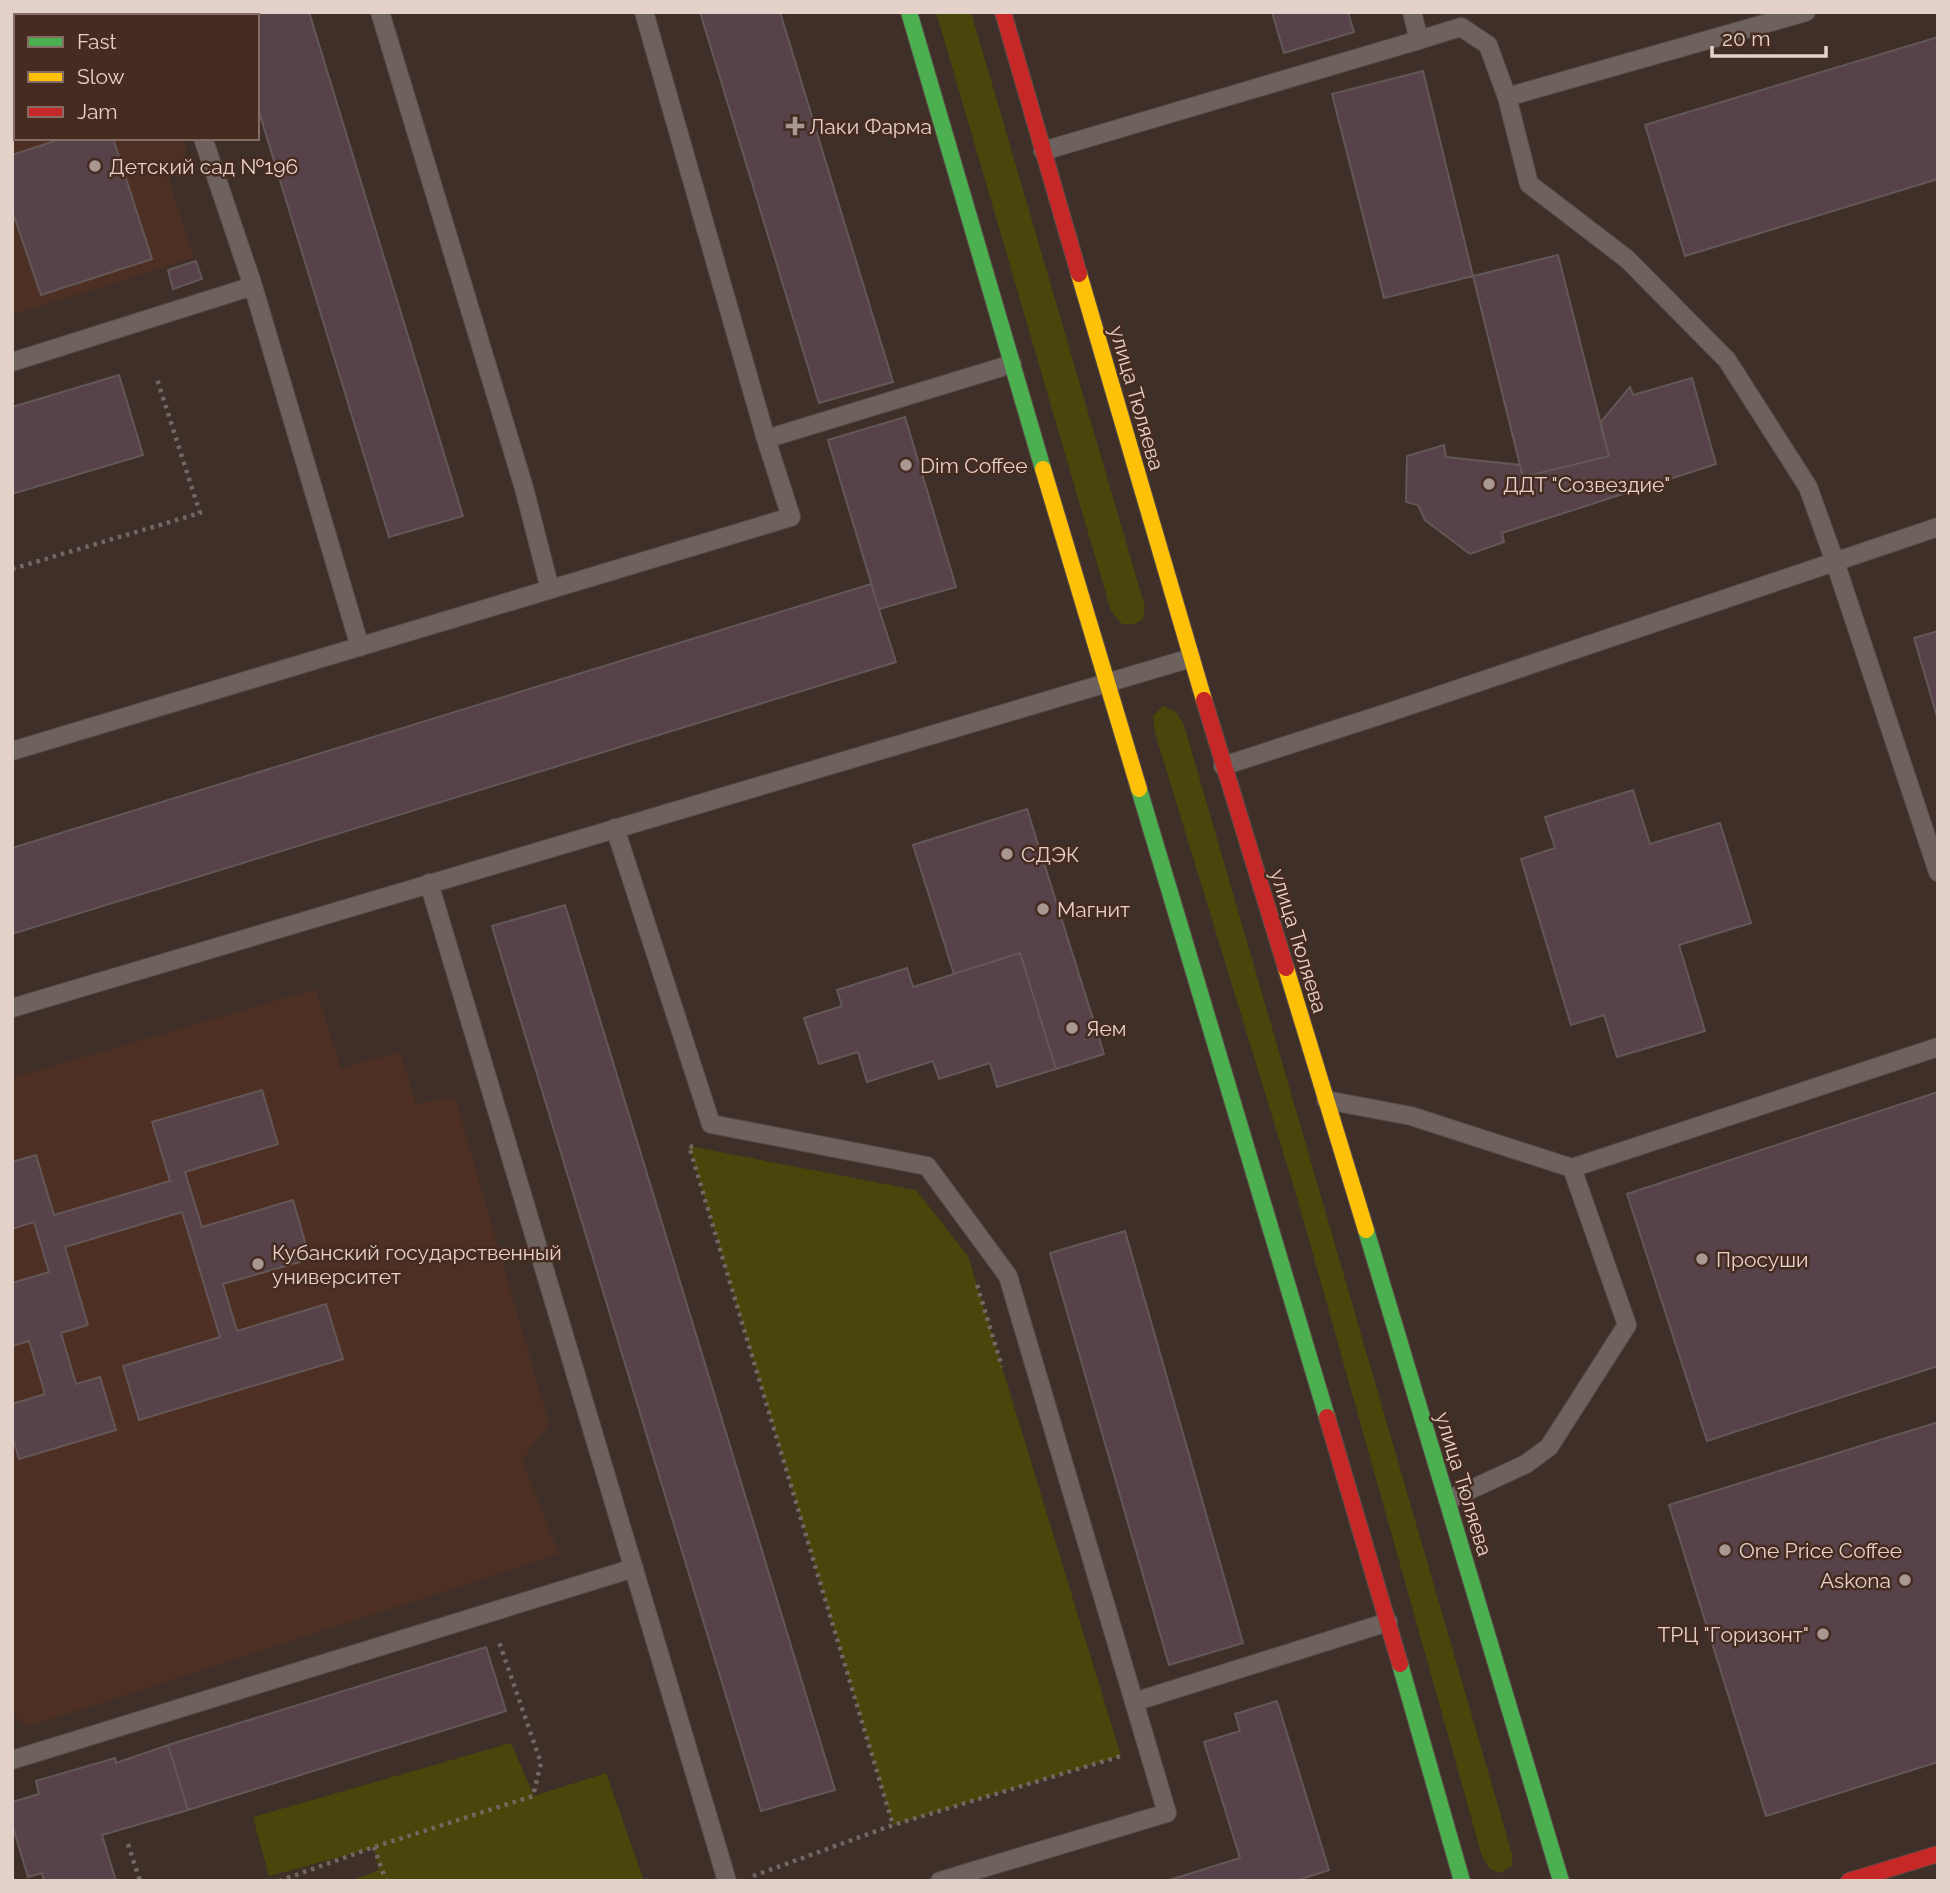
<svg xmlns="http://www.w3.org/2000/svg" width="1950" height="1893" viewBox="0 0 1950 1893" font-family="Raleway,sans-serif">
	<rect width="100%" height="100%" fill="#3e2f29"/>
	<!-- built -->
	<path fill="#4e2f23" d="M12,12H140L142,16H16V138H183L187,151L169,180L194,258L12,315Z
		M316,989L341,1068L400,1052L416,1104L455,1097L549,1424L522,1460L559,1554L27,1727L12,1712V1078Z"/>
	<!-- green -->
	<path fill="#48460a" d="M936,12H971L1145,607L1143,619L1135,624H1122L1111,611Z
		M1163,706L1176,712L1184,725L1512,1854V1866L1500,1873L1490,1869L1482,1856L1298,1201L1155,733L1153,716Z
		M689,1146L916,1190L968,1256L1121,1756L893,1825Z
		M511,1743L534,1796L606,1773L644,1881H350L379,1870L374,1848L269,1876L253,1817Z"/>
	<!-- building -->
	<path fill="#564248" stroke="#635757" stroke-width="2" d="M229,12H309L463,516L389,537L257,105V16H230Z
		M700,12H780L893,382L819,403Z
		M1272,12H1348L1354,32L1284,53Z
		M1938,37V179L1685,256L1645,125Z
		M1423,71L1473,276L1384,298L1332,94Z
		M64,138H113L152,259L41,295L12,210V155Z
		M1558,255L1609,456L1523,477L1473,276Z
		M196,261L202,279L173,289L168,270Z
		M119,375L143,455L12,494V407Z
		M1692,378L1716,464L1502,533L1504,542L1470,554L1425,520L1418,505L1406,502L1407,456L1444,445L1446,457L1520,465L1523,477L1609,456L1600,423L1630,387L1633,395Z
		M905,417L956,587L879,609L828,440Z
		M871,584L896,662L12,934V848Z
		M1938,631V720L1914,638Z
		M1633,790L1650,844L1720,823L1751,923L1679,945L1705,1031L1617,1057L1604,1015L1571,1025L1521,859L1555,848L1545,817Z
		M1027,809L1104,1054L1056,1069L1020,953L954,974L913,845Z
		M565,905L835,1790L761,1811L492,926Z
		M1020,953L1056,1069L997,1087L990,1063L939,1079L933,1061L867,1082L858,1052L819,1064L804,1018L842,1006L837,990L907,968L913,987Z
		M262,1090L278,1144L185,1172L202,1227L293,1200L310,1259L223,1284L237,1331L326,1304L343,1359L139,1420L123,1366L220,1337L182,1212L65,1247L88,1325L61,1333L76,1384L100,1377L116,1430L19,1459L12,1435V1404L45,1394L29,1341L12,1346V1283L49,1272L34,1222L12,1229V1162L36,1155L54,1215L170,1181L152,1122Z
		M1938,1092V1366L1707,1441L1627,1194Z
		M1125,1231L1243,1643L1169,1665L1050,1253Z
		M1938,1422V1762L1766,1816L1669,1505Z
		M486,1647L506,1711L188,1810L168,1745Z
		M1277,1701L1329,1870L1295,1881H1166L1240,1858L1204,1742L1240,1731L1235,1714Z
		M168,1745L188,1810L102,1835L116,1881H44L42,1873L28,1877L12,1824V1802L39,1794L36,1781L115,1758L116,1763Z"/>
	<g fill="none" stroke-linecap="round" stroke-linejoin="round">
		<!-- lane casing -->
		<g stroke="#594c47" stroke-width="20">
			<path id="lane" d="M161,12L162,16
				M380,12L524,488L550,589
				M644,12L766,439L1012,364
				M1412,12L1419,40L1461,27L1488,45L1507,97L1529,184L1627,259L1727,360L1808,487L1835,562L1938,872
				M1507,97L1806,12
				M203,138L253,286L360,647
				M1043,151L1419,40
				M12,362L253,286
				M12,751L791,517L766,439
				M1223,766L1390,712L1938,527
				M615,828L711,1124L927,1166L1008,1276L1167,1813L940,1881
				M429,883L727,1881
				M12,1008L1191,658
				M1326,1100L1411,1116L1572,1168L1938,1047
				M1448,1500L1526,1464L1549,1447L1627,1325L1572,1168
				M1134,1702L1388,1622
				M12,1760L634,1568"/>
		</g>
		<!-- fast casing -->
		<g stroke="#594c47" stroke-width="18">
			<path id="fast" d="M909,12L1043,469
				M1139,789L1327,1417
				M1366,1230L1561,1881
				M1400,1664L1462,1881"/>
		</g>
		<!-- slow casing -->
		<g stroke="#594c47" stroke-width="18">
			<path id="slow" d="M1079,274L1204,700
				M1043,469L1139,789
				M1286,968L1366,1230"/>
		</g>
		<!-- jam casing -->
		<g stroke="#594c47" stroke-width="18">
			<path id="jam" d="M1003,12L1079,274
				M1204,700L1286,968
				M1327,1417L1400,1664
				M1849,1881L1938,1854"/>
		</g>
		<!-- path -->
		<path stroke="#726763" stroke-width="4.5" stroke-dasharray="3.5 5" stroke-linecap="butt" d="M12,569L200,513L157,379
			M693,1147L689,1146L893,1825
			M977,1285L1002,1367
			M128,1844L140,1881
			M374,1847L386,1881
			M753,1876L893,1825L1121,1756
			M279,1881L374,1847L533,1796L541,1763L498,1639"/>
		<!-- lane -->
		<use href="#lane" stroke="#6d625e" stroke-width="18"/>
		<!-- fast -->
		<use href="#fast" stroke="#4caf50" stroke-width="16"/>
		<!-- slow -->
		<use href="#slow" stroke="#ffc107" stroke-width="16"/>
		<!-- jam -->
		<use href="#jam" stroke="#c62828" stroke-width="16"/>
	</g>
	<!-- markers -->
	<g fill="#a99892" stroke="#462b21" stroke-width="2.5">
		<path d="M791.5 115.5h7v7h7v7h-7v7h-7v-7h-7v-7h7z"/>
		<circle cx="95" cy="166" r="7"/>
		<circle cx="906" cy="465" r="7"/>
		<circle cx="1489" cy="484" r="7"/>
		<circle cx="1007" cy="854" r="7"/>
		<circle cx="1043" cy="909" r="7"/>
		<circle cx="1072" cy="1028" r="7"/>
		<circle cx="1702" cy="1259" r="7"/>
		<circle cx="258" cy="1264" r="7"/>
		<circle cx="1725" cy="1550" r="7"/>
		<circle cx="1905" cy="1580" r="7"/>
		<circle cx="1823" cy="1634" r="7"/>
	</g>
	<g text-anchor="middle" dominant-baseline="central" stroke-width="5" stroke-linejoin="round" paint-order="stroke">
		<!-- poi labels -->
		<g font-size="21" fill="#e3d1ca" stroke="#462b21" text-anchor="start">
			<text x="809" y="126">Лаки Фарма</text>
			<text x="109" y="166">Детский сад №196</text>
			<text x="920" y="465">Dim Coffee</text>
			<text x="1503" y="484">ДДТ "Созвездие"</text>
			<text x="1021" y="854">СДЭК</text>
			<text x="1057" y="909">Магнит</text>
			<text x="1086" y="1028">Яем</text>
			<text x="272" y="1252">Кубанский государственный<tspan x="272" dy="24">университет</tspan></text>
			<text x="1716" y="1259">Просуши</text>
			<text x="1739" y="1550">One Price Coffee</text>
			<text x="1891" y="1580" text-anchor="end">Askona</text>
			<text x="1809" y="1634" text-anchor="end">ТРЦ "Горизонт"</text>
		</g>
		<!-- street labels -->
		<g font-size="21" fill="#e3d1ca" stroke="#462b21">
			<text transform="translate(1137 398) rotate(74)">улица Тюляева</text>
			<text transform="translate(1299 941) rotate(73)">улица Тюляева</text>
			<text transform="translate(1464 1484) rotate(73)">улица Тюляева</text>
		</g>
	</g>
	<!-- border -->
	<rect width="1950" height="1893" fill="none" stroke="#e3d1ca" stroke-width="28"/>
	<!-- legend -->
	<rect x="14" y="14" width="245" height="126" fill="#462b21" stroke="#856d65" stroke-width="2"/>
	<rect x="28" y="37" width="35" height="10" fill="#4caf50" stroke="#856d65" stroke-width="2"/>
	<text x="77" y="49" font-size="21" fill="#e3d1ca">Fast</text>
	<rect x="28" y="72" width="35" height="10" fill="#ffc107" stroke="#856d65" stroke-width="2"/>
	<text x="77" y="84" font-size="21" fill="#e3d1ca">Slow</text>
	<rect x="28" y="107" width="35" height="10" fill="#c62828" stroke="#856d65" stroke-width="2"/>
	<text x="77" y="119" font-size="21" fill="#e3d1ca">Jam</text>
	<!-- scale -->
	<path d="M1712 46v10h114v-10" fill="none" stroke="#e3d1ca" stroke-width="3.5"/>
	<text x="1722" y="46" font-size="21" fill="#e3d1ca" stroke="#462b21" stroke-width="5" paint-order="stroke">20 m</text>
</svg>
